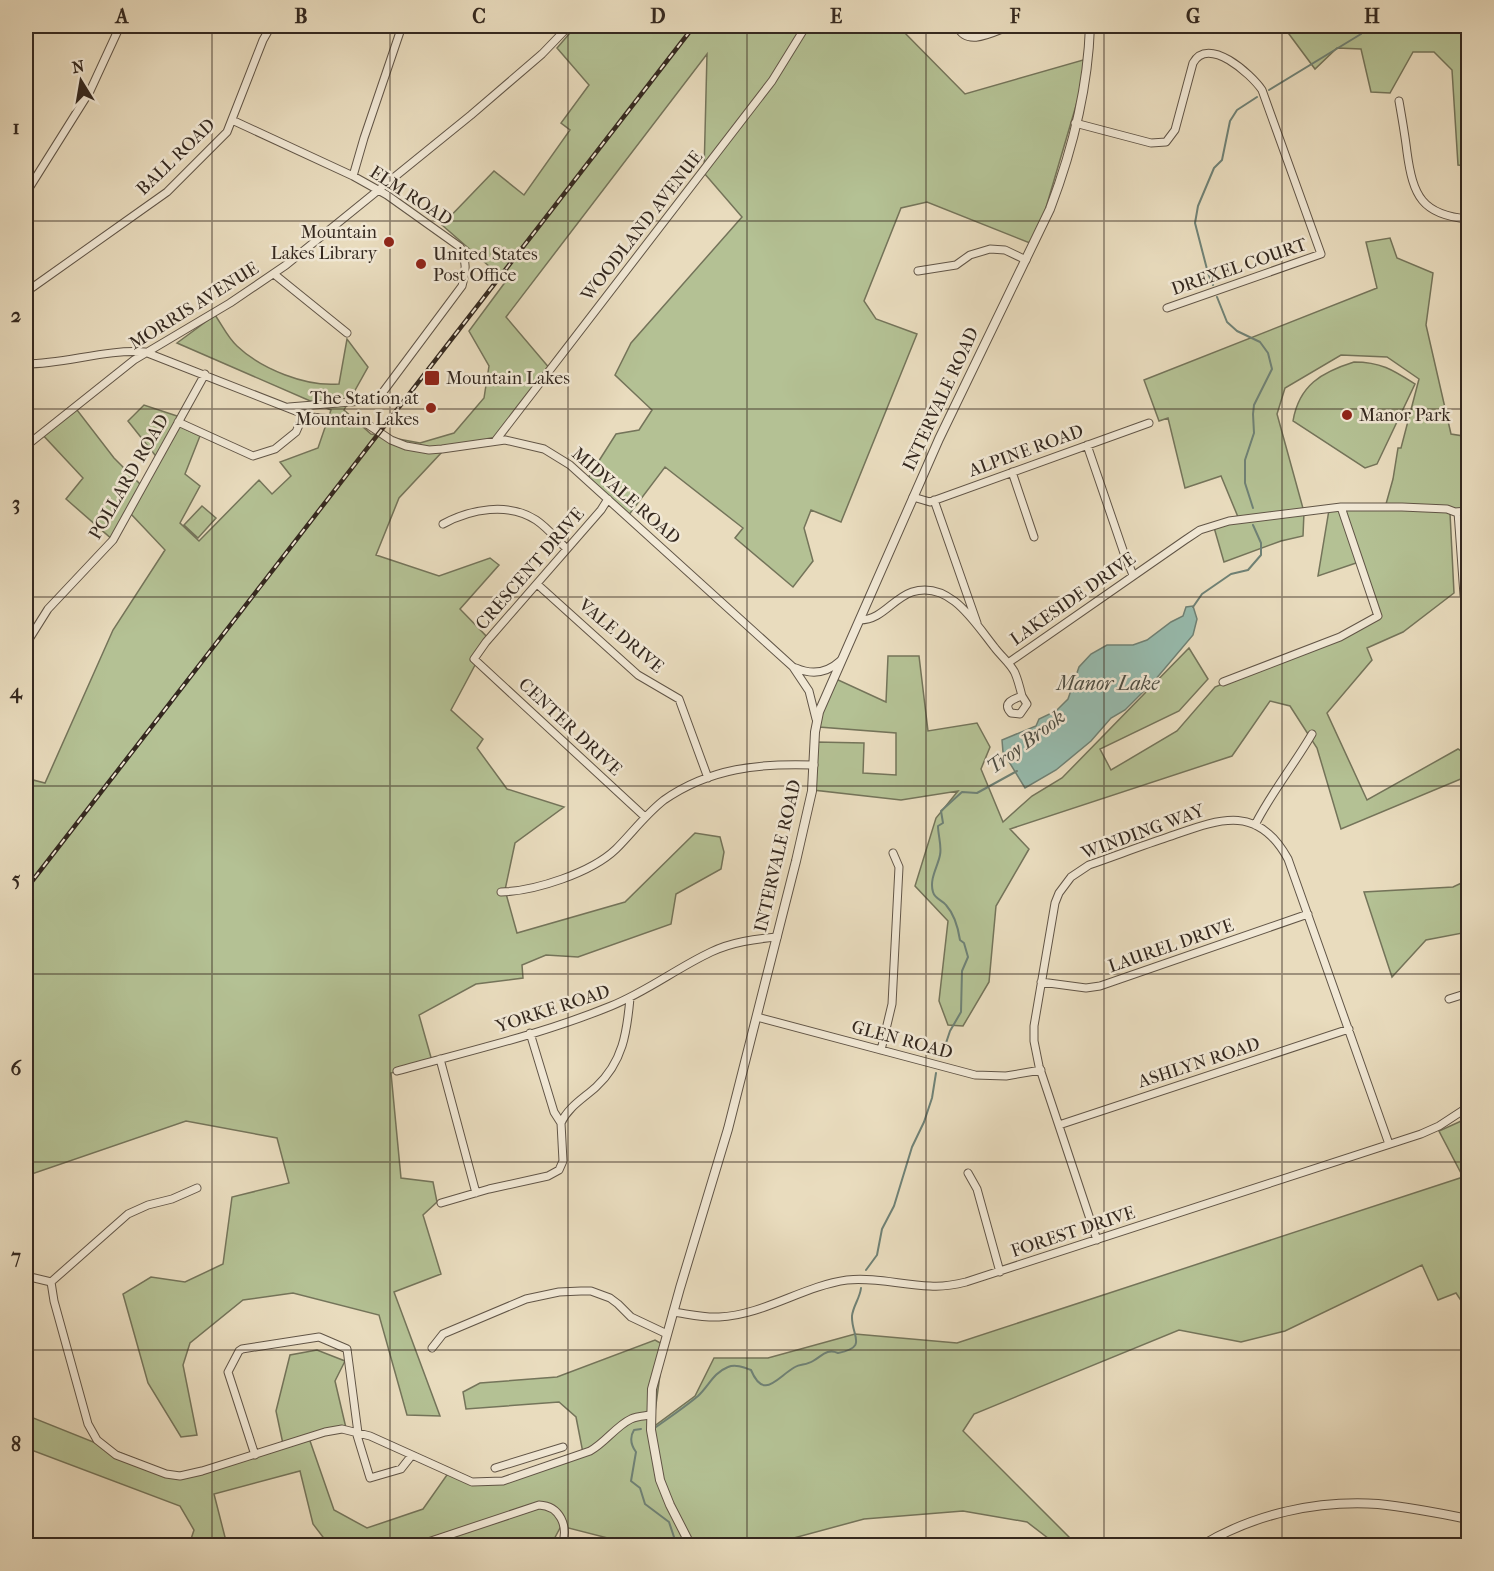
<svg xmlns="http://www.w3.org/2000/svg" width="1494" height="1571" viewBox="0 0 1494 1571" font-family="'IM FELL French Canon',serif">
	<rect width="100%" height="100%" fill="#e9dcbe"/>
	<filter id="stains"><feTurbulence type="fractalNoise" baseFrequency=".00333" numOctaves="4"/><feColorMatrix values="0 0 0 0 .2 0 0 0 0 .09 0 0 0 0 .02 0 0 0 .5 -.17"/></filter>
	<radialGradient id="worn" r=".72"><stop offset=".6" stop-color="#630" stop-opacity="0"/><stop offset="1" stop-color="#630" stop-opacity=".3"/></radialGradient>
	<!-- green -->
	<path fill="#b4c194" stroke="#74745a" stroke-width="1.5" d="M576,26H647L652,29L655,26H898L965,94L1090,58L1035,245L927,202L901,208L864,301L876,319L917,334L841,522L811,510L804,528L813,561L793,587L735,538L743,528L665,467L628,516L588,478L616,434L639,430L652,410L615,375L631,343L742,217L704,173L707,54L506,317L551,370L499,439L443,451L399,498L376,555L439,576L490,558L499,565L460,609L489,639L451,710L483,739L477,748L507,789L564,807L515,843L505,890L517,933L625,902L695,833L720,837L724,852L721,869L676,894L671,924L578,957L546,955L522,965L523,978L476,984L419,1015L432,1061L391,1073L401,1178L433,1182L437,1202L423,1215L441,1274L394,1292L440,1416L407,1415L379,1315L293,1293L243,1300L190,1343L183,1365L197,1435L181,1437L148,1383L123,1294L151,1277L185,1282L223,1264L232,1197L289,1183L277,1138L186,1121L26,1176V795L33,780L45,783L113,630L165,550L130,513L113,540L66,499L83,478L41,433L74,406L114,458L144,488L159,460L128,421L144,405L183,418L179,426L200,436L185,474L200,486L180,523L199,541L259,480L272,494L291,476L280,462L318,448L331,410L177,343L215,315C222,325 228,338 237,346C261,369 306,387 339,384L347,339L368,367L344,410L371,434L420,443L454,433L484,398L489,366L469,331L506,281L442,225L494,171L524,195L570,130L561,123L589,85L557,48Z
		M1270,26H1468V166L1458,165L1452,70L1434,52H1413L1390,93L1371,92L1361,49L1337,48L1315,69L1286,30Z
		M1390,238L1397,258L1433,273L1426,325L1451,434L1463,436L1468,512L1450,513L1454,593L1403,632L1367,648L1372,660L1327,713L1367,800L1458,749L1468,756V776L1341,829L1317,748L1290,706L1270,701L1232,756L1010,829L1029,849L996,906L989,982L963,1026L948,1025L939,1001L948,921L915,886L936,818L958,791L901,800L813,790L816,742L864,743L863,773L896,775V733L819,727L821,714L834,678L886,702L888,656H919L928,731L977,723L990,747L981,769L1003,822L1032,796L1062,778L1189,648L1208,679L1179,711L1100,749L1111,770L1177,731L1215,687L1375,619L1359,562L1318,576L1329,510L1390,506V504H1386L1393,479L1398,448H1401L1419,379L1387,357L1341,355L1285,388L1277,414L1304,512L1303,536L1281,541L1224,562L1213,524L1238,517L1221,476L1185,488L1168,418L1159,421L1144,380L1377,288L1366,242Z
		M1354,362C1381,362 1393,370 1415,384L1377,464L1365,468L1293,421C1299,385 1322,372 1354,362Z
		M202,506L216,518L198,538L184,525Z
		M1468,880V932L1426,940L1392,977L1364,892L1453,887Z
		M1468,1116V1311L1456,1293L1438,1300L1422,1265L1285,1331L1241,1342L1179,1330L974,1414L963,1431L1077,1545H1057L1027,1522L963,1511L864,1519L768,1545H635L561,1526L551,1545H515L513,1541L483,1546L329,1545L313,1524L300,1471L214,1494L227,1545H189L194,1530L180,1506L26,1448V1415L178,1476L283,1444L276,1411L290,1355L317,1350L345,1361L335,1381L346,1428L309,1438L334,1510L367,1528L423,1509L449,1472L486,1483L583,1453L576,1417L559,1402L466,1409L463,1392L480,1383L557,1377L655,1340L664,1345L653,1427L695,1396L714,1358H768L855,1334L957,1343L1463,1177L1439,1131L1459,1122Z"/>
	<!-- water -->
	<path fill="#97bcaf" stroke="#6f8175" stroke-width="1.5" d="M1193,606L1197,619L1193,635L1155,680L1125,710L1111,718L1091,741L1056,770L1025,788L1003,752L1002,740L1036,726L1039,719L1056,711L1068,699L1079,667L1091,654L1107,645H1133L1147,640L1171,622L1183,616L1186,607Z"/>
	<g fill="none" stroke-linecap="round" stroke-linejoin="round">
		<!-- stream -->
		<path stroke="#6f8175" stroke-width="2" d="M1269,90L1361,34L1365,26
			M1213,285L1208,273L1195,223L1198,206L1214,168L1222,160L1230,121L1237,110L1257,97
			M1217,297L1227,322L1237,331L1260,342L1268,353L1272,369L1254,405L1253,414L1254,433L1245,460V483L1253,508
			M1193,607L1202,594L1231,574L1248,570L1261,555V543L1253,525
			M942,1055L950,1031L961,1012L962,971L968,957L964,943L960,940C958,927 955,915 946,905C942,900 935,899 933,892C929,879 938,866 940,855C942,846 938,835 938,826L943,823L941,811L962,792L977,793L1017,771
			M866,1270L877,1255L882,1229L894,1206L912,1147L924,1122L932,1098L936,1073
			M656,1427C670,1417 685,1407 698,1396C709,1386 713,1373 728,1367C735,1364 743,1367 751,1370C764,1401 777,1377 795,1367C800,1364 807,1365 813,1361C822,1356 827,1348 838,1353C869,1347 851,1336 852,1316C853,1306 860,1298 861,1288
			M641,1429L634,1430C629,1438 631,1445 636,1452L631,1481L640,1488L645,1504L669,1522L677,1546"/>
		<!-- minor casing -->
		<g stroke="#615547" stroke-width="9">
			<path id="minor" d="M957,26C967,48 993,32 1010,26
				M1399,101C1402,118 1405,135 1407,152C1413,196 1422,215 1468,219
				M232,120L353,176L387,195L460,247C467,261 466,271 462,286L380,396L363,401L289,407
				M1075,123L1151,143L1166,142L1175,130L1193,63C1208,35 1251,74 1262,90L1321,254L1167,308
				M353,176L364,138L402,26
				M26,193L90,91L120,26
				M918,271L956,265L970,255L990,249L1005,250L1026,260
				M274,274L347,333
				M26,292L167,192L227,132L263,40L271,26
				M26,364C66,364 105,349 145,352L311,417L364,422L391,440L406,446L429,450L442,449L505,440L544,449L570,465L793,667L809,691L816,719
				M178,422L253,456L275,449L296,432L304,414
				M496,440L772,81L806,26
				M1087,445L1124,553L1133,575
				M26,446L134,360L230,303L286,265L471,115L542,54L569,26
				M1012,472L1034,537
				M913,497L930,502L1149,423
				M608,499L601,510L486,642L474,659L645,817
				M934,500L977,623
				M1458,512L1464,595L1468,604
				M443,524C471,509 508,502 536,520C548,528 557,540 567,549
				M537,584L638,675L679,699L708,778
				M860,620C882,620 892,599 912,592C950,580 975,623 995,648C1001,656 1011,664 1015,673C1018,680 1020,688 1022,696L1027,704L1020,714L1011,713C1002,703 1013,699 1022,696
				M26,644L48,609L113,540L205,374
				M1008,663L1185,540L1200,530L1229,521L1341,507H1402L1447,509L1455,512L1468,511
				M796,668C812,675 827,673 840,661
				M1223,682L1340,637L1378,616L1341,507
				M1255,825C1271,793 1294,765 1312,734
				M501,892C535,891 591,873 616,849C632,833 646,814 664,800C710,768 760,763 814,765
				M1041,982L1086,988L1100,986L1308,914
				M1449,999L1468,993
				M757,1017L975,1075L1006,1076L1041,1070
				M881,1050L892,1004L899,867L893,853
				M440,1059L476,1193
				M397,1071C469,1051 543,1034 611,1006C646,992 677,968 711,952C732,942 755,939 777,937
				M561,1123C568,1107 584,1098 596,1087C623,1062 627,1032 630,998
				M1059,1125L1349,1029
				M968,1173L977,1189L1000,1272
				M441,1203L489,1189L548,1176L559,1170L563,1161L561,1123L554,1112L530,1033
				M1097,1240L1039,1066L1034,1041V1026L1055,903L1059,893L1071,877L1089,865C1115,856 1141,846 1168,837C1217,820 1257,802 1288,859L1389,1144
				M26,1276L51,1282
				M51,1282L54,1301L88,1424L97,1440L116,1455L166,1474L180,1476L202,1471L325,1432L342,1429L370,1436L472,1482L503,1481L590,1451C605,1443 616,1426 631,1419C637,1416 644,1416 650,1415
				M51,1282L128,1214L148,1205L172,1199L197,1188
				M673,1312C688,1314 704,1318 719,1317C764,1315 803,1286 847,1280C875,1277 902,1285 930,1286C942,1287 954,1285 966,1282L1421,1134L1439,1126L1468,1107
				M432,1348L443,1334L526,1299L559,1292L581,1291H591L610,1298L618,1304L631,1317L667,1334
				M356,1432L370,1478L401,1469L412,1455
				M255,1455L228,1372L239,1351L242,1349L319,1337L347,1349L358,1433
				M495,1468L563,1447
				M416,1546L539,1505C560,1506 569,1526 562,1546"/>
		</g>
		<!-- tertiary casing -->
		<g stroke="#615547" stroke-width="10">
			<path id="tertiary" d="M691,1546L670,1505L660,1480L651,1430L652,1389L680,1288L728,1129L796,861L812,791L815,732L819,712L939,439L1050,209C1072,151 1088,88 1090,26
				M1201,1546C1253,1514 1317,1500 1378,1504C1408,1507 1439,1513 1468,1519"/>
		</g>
		<!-- minor -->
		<use href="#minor" stroke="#f1e8d5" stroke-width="7"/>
		<!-- tertiary -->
		<use href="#tertiary" stroke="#f1e8d5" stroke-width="8"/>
		<!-- rail casing -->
		<g stroke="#34281f" stroke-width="4.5">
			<path id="rail" d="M26,889L694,26"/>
		</g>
		<!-- rail -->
		<use href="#rail" stroke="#f1e8d5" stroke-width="2" stroke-dasharray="7" stroke-linecap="butt"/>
	</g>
	<!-- grid -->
	<path fill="none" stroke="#34281f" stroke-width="1.5" stroke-opacity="0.55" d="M212,26V1546M390,26V1546M568,26V1546M747,26V1546M926,26V1546M1104,26V1546M1282,26V1546M26,221H1468M26,409H1468M26,597H1468M26,786H1468M26,974H1468M26,1162H1468M26,1350H1468"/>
	<!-- markers -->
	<g fill="#8f2418" stroke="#f1e8d5" stroke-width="2">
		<circle cx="389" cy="242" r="6"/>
		<circle cx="421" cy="264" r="6"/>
		<rect x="424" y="370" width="16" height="16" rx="3"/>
		<circle cx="431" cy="408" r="6"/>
		<circle cx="1347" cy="415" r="6"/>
	</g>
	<g text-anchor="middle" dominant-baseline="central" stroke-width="5" stroke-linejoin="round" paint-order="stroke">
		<!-- street labels -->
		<g font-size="18" fill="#34281f" stroke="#f1e8d5">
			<text transform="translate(176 157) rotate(-44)">BALL ROAD</text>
			<text transform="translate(411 196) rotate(33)">ELM ROAD</text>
			<text transform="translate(642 226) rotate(-52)">WOODLAND AVENUE</text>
			<text transform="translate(1239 267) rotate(-19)">DREXEL COURT</text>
			<text transform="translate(194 306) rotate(-32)">MORRIS AVENUE</text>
			<text transform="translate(941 399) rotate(-65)">INTERVALE ROAD</text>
			<text transform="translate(1026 451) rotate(-20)">ALPINE ROAD</text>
			<text transform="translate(129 477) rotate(-60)">POLLARD ROAD</text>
			<text transform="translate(626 496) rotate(41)">MIDVALE ROAD</text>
			<text transform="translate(530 569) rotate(-49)">CRESCENT DRIVE</text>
			<text transform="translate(1073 599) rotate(-35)">LAKESIDE DRIVE</text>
			<text transform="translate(621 636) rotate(40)">VALE DRIVE</text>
			<text transform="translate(570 727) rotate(43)">CENTER DRIVE</text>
			<text transform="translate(1143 832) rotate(-20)">WINDING WAY</text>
			<text transform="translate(778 856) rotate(-77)">INTERVALE ROAD</text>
			<text transform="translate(1171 946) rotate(-19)">LAUREL DRIVE</text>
			<text transform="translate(553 1009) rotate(-18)">YORKE ROAD</text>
			<text transform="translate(902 1040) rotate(15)">GLEN ROAD</text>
			<text transform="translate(1199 1063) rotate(-18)">ASHLYN ROAD</text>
			<text transform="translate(1073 1232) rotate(-18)">FOREST DRIVE</text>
		</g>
		<!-- poi labels -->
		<g font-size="18" fill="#34281f" stroke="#f1e8d5" text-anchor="start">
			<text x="377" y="232" text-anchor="end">Mountain<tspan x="377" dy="21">Lakes Library</tspan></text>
			<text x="433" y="254">United States<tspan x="433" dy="21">Post Office</tspan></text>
			<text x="446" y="378">Mountain Lakes</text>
			<text x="419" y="398" text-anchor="end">The Station at<tspan x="419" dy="21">Mountain Lakes</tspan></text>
			<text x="1359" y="415">Manor Park</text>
		</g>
		<!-- water labels -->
		<g font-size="20" font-style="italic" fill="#4d4d43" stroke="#f1e8d5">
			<text x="1108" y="683">Manor Lake</text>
			<text transform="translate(1026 742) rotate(-37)">Troy Brook</text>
		</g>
	</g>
	<!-- margin -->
	<rect width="1494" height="1571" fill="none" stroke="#e9dcbe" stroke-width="66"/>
	<!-- north arrow -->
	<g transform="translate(81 81) rotate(349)" stroke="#f1e8d5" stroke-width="4.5" paint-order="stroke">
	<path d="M0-4.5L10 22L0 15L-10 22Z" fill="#34281f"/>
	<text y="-9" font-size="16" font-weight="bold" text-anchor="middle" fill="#34281f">N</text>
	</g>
	<rect x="33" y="33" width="1428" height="1505" fill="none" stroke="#34281f" stroke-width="2"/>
	<g font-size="20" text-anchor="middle" font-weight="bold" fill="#34281f">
		<text x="122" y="23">A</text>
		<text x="301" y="23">B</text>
		<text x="479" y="23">C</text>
		<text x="658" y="23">D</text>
		<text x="836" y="23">E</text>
		<text x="1015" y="23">F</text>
		<text x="1193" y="23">G</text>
		<text x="1372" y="23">H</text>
		<text x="16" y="134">1</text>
		<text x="16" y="322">2</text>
		<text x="16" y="510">3</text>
		<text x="16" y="698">4</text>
		<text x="16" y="886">5</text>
		<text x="16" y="1075">6</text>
		<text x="16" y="1263">7</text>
		<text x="16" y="1451">8</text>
	</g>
	<rect width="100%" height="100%" filter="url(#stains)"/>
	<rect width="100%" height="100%" fill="url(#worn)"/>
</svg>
